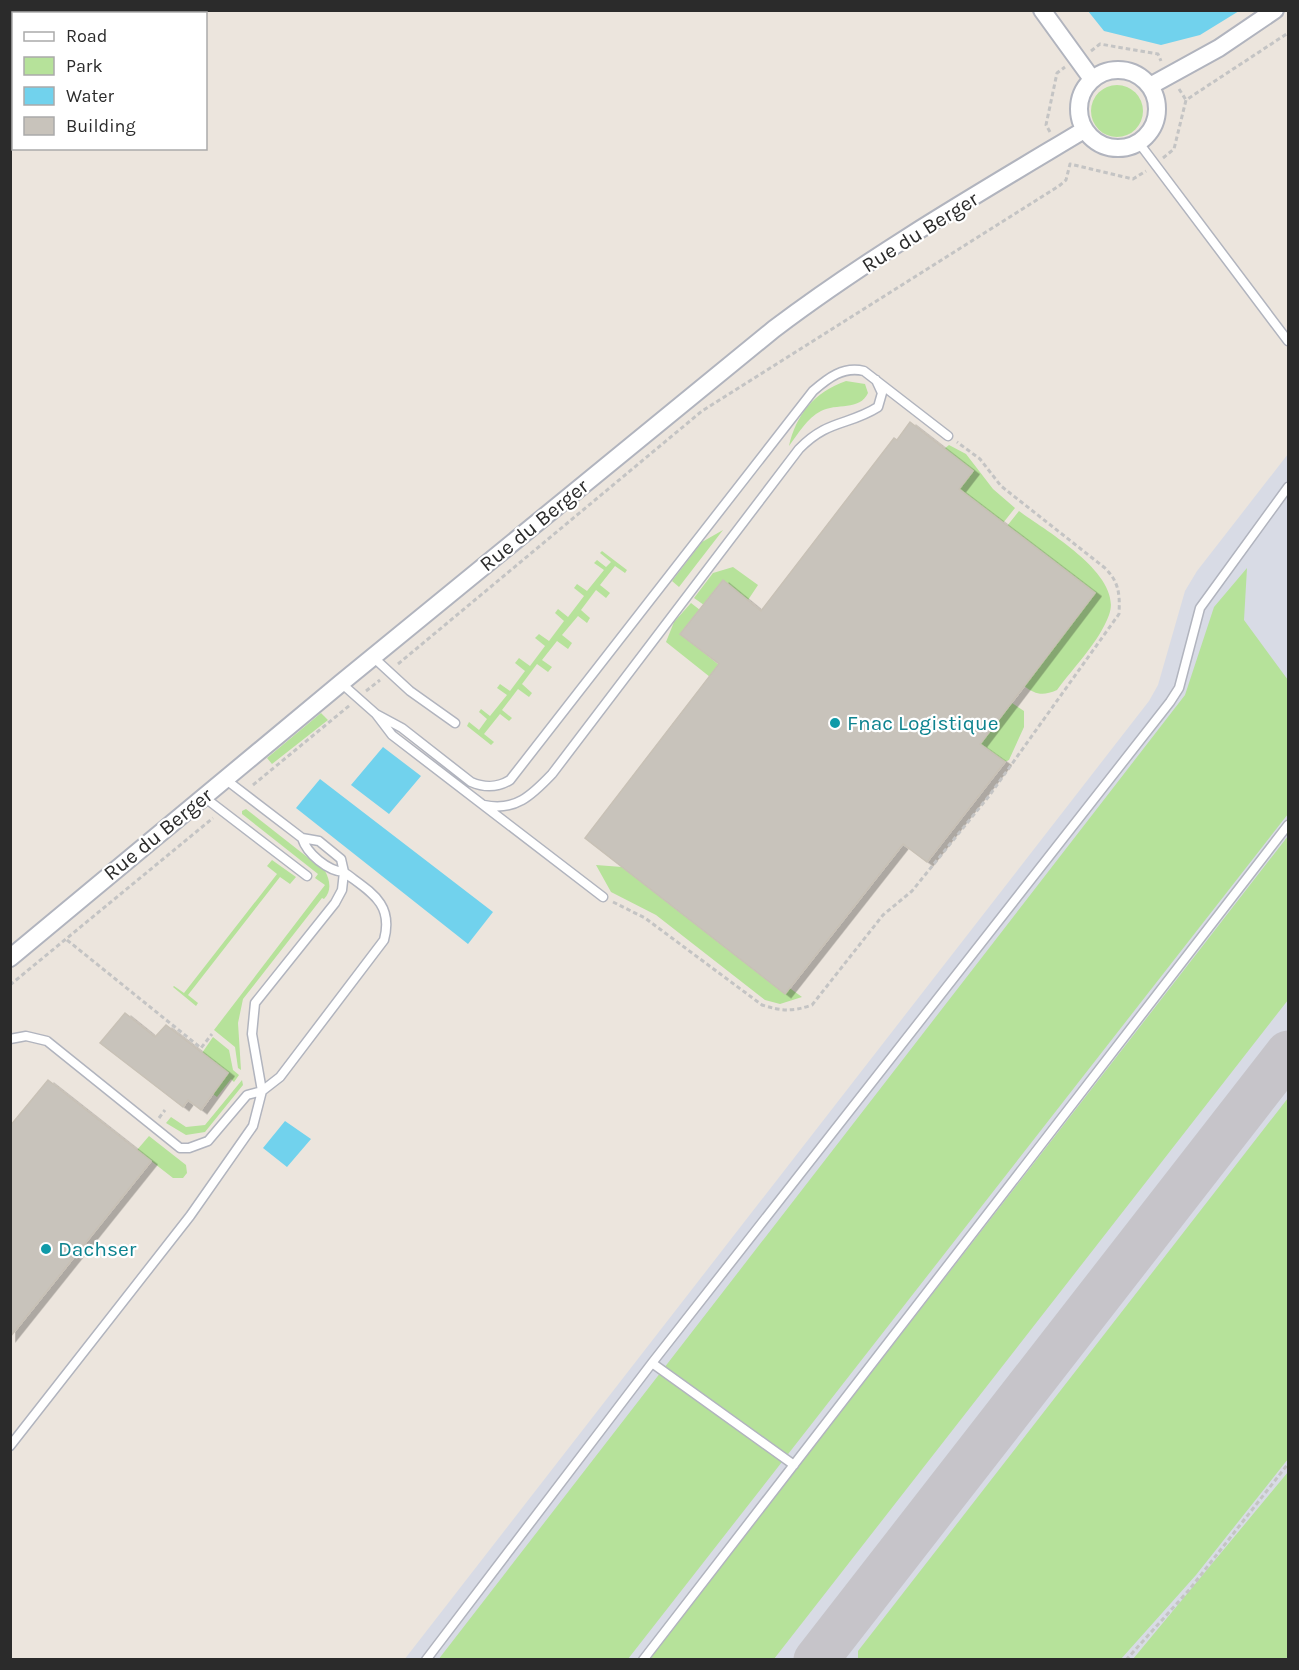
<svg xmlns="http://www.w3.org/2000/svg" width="1299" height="1670" viewBox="0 0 1299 1670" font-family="Karla,sans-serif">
	<defs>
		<filter id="shadow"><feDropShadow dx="6" dy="3.5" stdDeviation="0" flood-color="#0004"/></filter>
	</defs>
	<rect width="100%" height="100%" fill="#ece5dd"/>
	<!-- airport -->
	<path fill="#d8dbe5" d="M1288,454V1659L404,1660L1149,701L1158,685L1185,591L1197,571Z"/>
	<!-- green -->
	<path fill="#b6e29a" d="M1091 111a26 26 0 1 1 52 0a26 26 0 1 1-52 0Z
		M846,381L865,384L868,393C860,411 836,403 821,411C807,418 798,434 789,446C796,415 814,392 846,381Z
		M949,445L966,454L993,489L1015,508L1003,523L959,489L973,471L944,449Z
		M1019,511C1046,531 1124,575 1109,615C1099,642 1074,667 1057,690C1043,696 1036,695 1024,686L1094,593L1007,526Z
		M723,530L679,587L672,581L702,542Z
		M602,551L627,570L625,573L615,566L600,585L610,593L606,598L596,590L581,610L590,618L587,623L578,616L562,635L572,643L568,649L557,641L542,660L552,667L548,672L537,664L522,684L532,693L529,697L518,689L502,710L512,718L509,721L500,714L484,734L494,742L491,745L467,726L469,722L479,730L487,719L479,712L481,709L490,716L507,695L497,688L500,684L510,691L525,671L515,663L519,658L530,666L545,646L535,638L539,634L549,641L564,621L555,613L558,609L568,617L584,596L574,588L577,584L587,591L604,570L594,563L597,560L606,567L611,562L600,553Z
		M733,567L758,585L748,600L723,581L704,605L694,598L713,573Z
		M1247,568L1244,620L1288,680V814L628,1659L438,1660L1185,695L1214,607Z
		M691,603L700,610L681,634L719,665L710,677L666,642L674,622Z
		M1012,703L1024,711V727L1009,760L1005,762L980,744Z
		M321,713L328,720L272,764L267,758Z
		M246,809L325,871C330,880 332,891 324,899L322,898L243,999L238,1023L241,1070L238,1068L235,1047L214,1030L325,885L315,878L318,874L242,814V811Z
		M1288,836V1000L774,1659H649Z
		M272,860L296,877L290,884L280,877L188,995L198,1003L196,1006L173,987L174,986L184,993L277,874L267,866Z
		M596,865L622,867L802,997L780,1004L765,1000L656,915L611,892Z
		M213,1037L229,1050L233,1070L239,1075L234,1082L231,1079L217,1097L213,1094L228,1073L202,1053Z
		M242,1080L243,1085L205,1132L186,1135L166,1123L171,1117L186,1127L205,1125Z
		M1288,1098V1459L1196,1575L1121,1659H858V1651Z
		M149,1136L186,1165L187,1173L183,1178H173L137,1150Z
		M1288,1472V1659H1133Z"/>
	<!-- water -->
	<path fill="#71d2ed" d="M1088,11V10L1239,11L1200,35L1161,45L1104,31Z
		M383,747L421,776L389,814L351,785Z
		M320,779L493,912L468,944L296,808Z
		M285,1121L311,1139L287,1167L263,1148Z"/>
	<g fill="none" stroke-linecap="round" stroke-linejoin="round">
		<!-- taxiway -->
		<path stroke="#c6c4c9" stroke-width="45" d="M816,1660L1288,1053"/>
	</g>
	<!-- building -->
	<path fill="#c8c3bb" stroke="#c8c1b6" stroke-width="1.5" filter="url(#shadow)" d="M910,422L973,471L959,489L1095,593L980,744L1005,762L927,862L903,844L785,994L585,838L719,664L680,634L723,580L761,611L894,438L897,440Z
		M125,1013L155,1037L166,1025L228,1073L201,1110L188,1100L183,1107L100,1043Z
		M48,1080L151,1161L10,1337V1126Z"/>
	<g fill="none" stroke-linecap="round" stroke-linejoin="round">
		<!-- lane casing -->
		<g stroke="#b1b4be" stroke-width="11">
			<path id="lane" d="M1139,143L1288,341
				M373,657L410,691L455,723
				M341,683L376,714L392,735L603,897
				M376,714L402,728L471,782C485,788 497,788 510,780L813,391C828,378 843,366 864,371L948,436
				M204,797L307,876
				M484,805C515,812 532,795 552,774L799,449C828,419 848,426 878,407L882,393L876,380
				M10,1039L26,1036L47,1041L180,1148H189L208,1141L247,1095L262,1091L280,1077L384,940C394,903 370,892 344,872L341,859L319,841L302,838L225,779
				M652,1363L794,1465
				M10,1446L190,1216L253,1126L262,1091L252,1034L255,1003L335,903L342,890L344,872C328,871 307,854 302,838
				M426,1660L652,1363L1170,702L1179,688L1200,608L1288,487
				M643,1660L1288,825"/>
		</g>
		<!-- street casing -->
		<g stroke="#b1b4be" stroke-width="20">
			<path id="street" d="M1042,10L1092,79
				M1079 109a39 39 0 1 1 78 0a39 39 0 1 1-78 0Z
				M1150,86L1219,48L1275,10
				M10,958L341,683L774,329C872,255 979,193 1084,130"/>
		</g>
		<!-- path -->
		<path stroke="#c4c4c4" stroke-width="3" stroke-dasharray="4.5 3" stroke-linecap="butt" d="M1091,51L1100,44L1158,54L1161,61
			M1179,89L1186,100
			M1050,132L1046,125L1057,73L1065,67
			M1163,158L1174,149L1186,100L1288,33
			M398,664L702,411L1059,186L1066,180L1070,164L1133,179L1146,171
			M366,691L380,680
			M253,785L350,705
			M613,902L645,918L762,1005C781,1011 792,1012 812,1005L883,915L912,891L989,796L1119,614C1120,594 1119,582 1105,568L1001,486L980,459L957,442
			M67,940L201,1048L212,1034
			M10,985L213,818
			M159,1118L165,1110
			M1126,1660L1189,1590L1288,1464"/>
		<!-- lane -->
		<use href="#lane" stroke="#fff" stroke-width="8"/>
		<!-- street -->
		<use href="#street" stroke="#fff" stroke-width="16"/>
	</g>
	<!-- markers -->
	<g fill="#0f9aa8" stroke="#fff" stroke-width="2">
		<circle cx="835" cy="723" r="6"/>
		<circle cx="46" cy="1249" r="6"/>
	</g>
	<g text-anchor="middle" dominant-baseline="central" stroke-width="4.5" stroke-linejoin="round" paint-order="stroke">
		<!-- street labels -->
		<g font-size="21" fill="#2b2b2b" stroke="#fff">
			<text transform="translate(920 232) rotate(-32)">Rue du Berger</text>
			<text transform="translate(534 525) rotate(-39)">Rue du Berger</text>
			<text transform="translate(158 834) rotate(-39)">Rue du Berger</text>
		</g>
		<!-- culture labels -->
		<g font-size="21" fill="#0d838f" stroke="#fff" text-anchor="start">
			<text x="847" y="723">Fnac Logistique</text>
			<text x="58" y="1249">Dachser</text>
		</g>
	</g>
	<!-- border -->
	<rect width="1299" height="1670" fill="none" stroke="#2b2b2b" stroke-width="24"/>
	<!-- legend -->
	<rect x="12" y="12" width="195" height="138" fill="#ffffff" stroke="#aaaaaa" stroke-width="1.5"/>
	<rect x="24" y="32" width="30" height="9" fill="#ffffff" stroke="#aaaaaa" stroke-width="1.5"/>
	<text x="66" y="42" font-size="18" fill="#2b2b2b">Road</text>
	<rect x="24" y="57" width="30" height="18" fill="#b6e29a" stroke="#aaaaaa" stroke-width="1.5"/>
	<text x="66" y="72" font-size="18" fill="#2b2b2b">Park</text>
	<rect x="24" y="87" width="30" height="18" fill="#71d2ed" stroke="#aaaaaa" stroke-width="1.5"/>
	<text x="66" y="102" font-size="18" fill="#2b2b2b">Water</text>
	<rect x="24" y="117" width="30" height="18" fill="#c8c3bb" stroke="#aaaaaa" stroke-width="1.5"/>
	<text x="66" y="132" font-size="18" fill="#2b2b2b">Building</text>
</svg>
